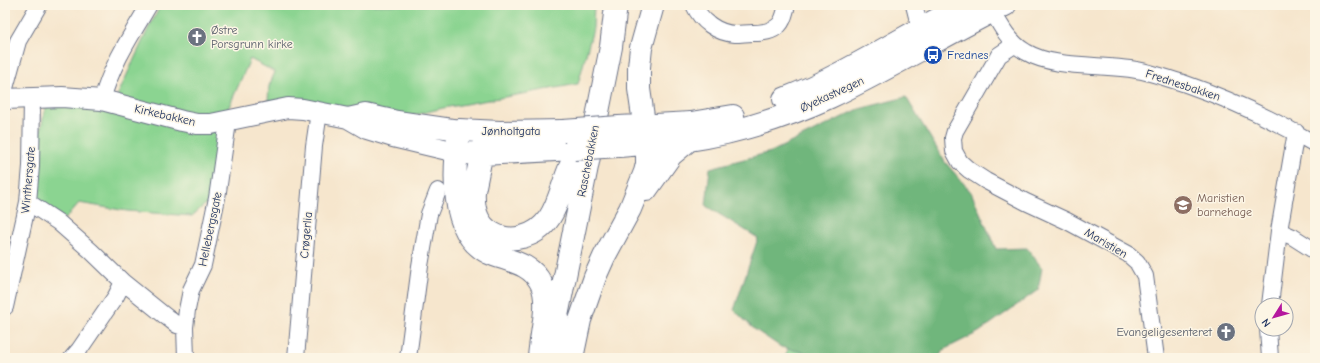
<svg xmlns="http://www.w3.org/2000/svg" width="1320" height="363" viewBox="0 0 1320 363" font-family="'Comic Neue',sans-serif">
	<rect width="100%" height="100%" fill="#fcf5e5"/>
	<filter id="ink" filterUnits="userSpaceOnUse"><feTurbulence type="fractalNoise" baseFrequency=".025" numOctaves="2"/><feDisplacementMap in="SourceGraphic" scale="8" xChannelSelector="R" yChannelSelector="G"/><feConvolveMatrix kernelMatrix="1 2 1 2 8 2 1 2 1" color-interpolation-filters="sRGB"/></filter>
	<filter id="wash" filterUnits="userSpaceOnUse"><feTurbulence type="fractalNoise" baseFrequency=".012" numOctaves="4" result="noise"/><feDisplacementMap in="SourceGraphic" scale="16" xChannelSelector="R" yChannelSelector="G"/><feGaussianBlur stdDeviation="0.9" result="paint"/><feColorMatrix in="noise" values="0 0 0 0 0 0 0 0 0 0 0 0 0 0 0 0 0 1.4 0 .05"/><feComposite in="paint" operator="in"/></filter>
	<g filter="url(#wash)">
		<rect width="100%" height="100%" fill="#f6e6cd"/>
		<!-- green -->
		<path fill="#8bd491" stroke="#538278" d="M161,5H594L593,29L578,84L443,108L387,122L268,101L269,86L275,72L250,59L221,125L209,201L192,216L127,211L79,203L65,219L25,191L46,107L113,105L149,27Z
			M794,337L858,358H784Z"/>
		<!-- forest -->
		<path fill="#70b67b" stroke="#46726c" d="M906,97L945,162L971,192L996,249L1027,248L1042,268L1038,290L979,332L947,348L937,358H829L781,347L754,329L734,310L758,238L706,206L710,168L771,152L859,109Z"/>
	</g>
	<g filter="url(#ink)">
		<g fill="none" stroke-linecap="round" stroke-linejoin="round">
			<!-- minor casing -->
			<g stroke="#686f85" stroke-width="18">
				<path id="minor" d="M694,5C701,21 717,33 735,34C741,34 747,33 753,33C763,33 772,32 779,25C784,20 785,12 787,5
					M914,5L920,29L925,39
					M989,5C999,23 1008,42 1026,52C1056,70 1107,63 1142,71C1156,74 1169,79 1183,83C1229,99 1273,119 1315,144
					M1014,45L999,55L955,131L953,138L954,151L960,162L969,170L986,181L1026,202L1067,221L1128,254L1137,262L1145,276L1156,358
					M5,88L18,41L39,5
					M102,100C112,64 130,37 149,5
					M28,202L58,222L91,251L123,282L164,315L177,325L185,327
					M1279,231L1293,237L1315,251
					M1270,305L1279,231L1296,132
					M5,307L28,202L31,166L32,98
					M1268,329L1270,358
					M72,358L79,350L116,296L123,282
					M186,358L185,327L187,310L191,290L203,265L217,198L228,122
					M296,358L314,146L319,112
					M408,358L420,266L429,214L438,191"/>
			</g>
			<!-- tertiary casing -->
			<g stroke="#686f85" stroke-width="22">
				<path id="tertiary" d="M5,99L62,97L102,100L182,121L197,124H211L288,108L303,109L348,118L367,129L393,137L456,152
					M348,118L366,114L397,121L459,130"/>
			</g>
			<!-- primary casing -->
			<g stroke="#686f85" stroke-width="24">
				<path id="primary" d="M784,99C847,74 904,36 964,5
					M619,127L691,123L733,116
					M486,132L474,191C473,207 477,225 492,233C502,239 511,240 522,237C556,229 558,194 570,167C574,157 581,147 586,138
					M618,146C641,144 665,143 688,140C736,133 786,117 830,97C889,69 946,34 1005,5
					M467,153L482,154L574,149
					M646,190L671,155L689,140
					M554,331L611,47L616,5
					M539,358C540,336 551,303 541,283C530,262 507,261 489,253C448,233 454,168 459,130L500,132L563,131
					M555,358L558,317
					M572,358L580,320L595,277L604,257L630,209L645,172L647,164V144L639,89V67L641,48L653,5"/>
			</g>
			<!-- minor -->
			<use href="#minor" stroke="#fff" stroke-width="16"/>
			<!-- tertiary -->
			<use href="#tertiary" stroke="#fff" stroke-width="20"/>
			<!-- primary -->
			<use href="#primary" stroke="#fff" stroke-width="22"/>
			<!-- primary-bridge casing -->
			<g stroke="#686f85" stroke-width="24" stroke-linecap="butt">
				<path id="primary-bridge" d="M563,131L619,127
					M574,149L618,146"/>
			</g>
			<!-- primary-bridge -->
			<use href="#primary-bridge" stroke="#fff" stroke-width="22"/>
		</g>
	</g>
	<!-- icons -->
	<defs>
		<g id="church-disc" transform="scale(1)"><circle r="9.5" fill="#6b7280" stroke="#fcf5e5"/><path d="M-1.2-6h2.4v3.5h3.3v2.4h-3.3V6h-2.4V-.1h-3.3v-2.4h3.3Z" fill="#fff"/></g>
		<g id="bus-disc" transform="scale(1)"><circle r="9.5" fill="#1a4fb4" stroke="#fcf5e5"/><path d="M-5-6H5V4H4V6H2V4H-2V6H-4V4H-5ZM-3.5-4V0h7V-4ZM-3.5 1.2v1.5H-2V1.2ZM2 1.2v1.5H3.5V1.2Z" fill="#fff"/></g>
		<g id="school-disc" transform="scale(1)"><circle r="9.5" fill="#8d6e63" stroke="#fcf5e5"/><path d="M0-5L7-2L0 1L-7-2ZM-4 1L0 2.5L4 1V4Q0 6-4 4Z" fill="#fff"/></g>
	</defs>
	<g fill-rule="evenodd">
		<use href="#church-disc" x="197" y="37"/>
		<use href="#bus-disc" x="933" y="55"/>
		<use href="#school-disc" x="1183" y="205"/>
		<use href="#church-disc" x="1226" y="332"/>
	</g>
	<g text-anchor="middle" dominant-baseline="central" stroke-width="3" stroke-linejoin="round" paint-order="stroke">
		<!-- worship labels -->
		<g font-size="12" fill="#5b616d" stroke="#fcf5e5" text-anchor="start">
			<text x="211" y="30">Østre<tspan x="211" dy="14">Porsgrunn kirke</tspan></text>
			<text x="1212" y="332" text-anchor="end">Evangeligesenteret</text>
		</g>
		<!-- transit labels -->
		<g font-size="12" fill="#164399" stroke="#fcf5e5" text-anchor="start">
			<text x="947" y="55">Frednes</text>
		</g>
		<!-- street labels -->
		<g font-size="12" fill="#1b2f5e" stroke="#fcf5e5">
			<text transform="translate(1183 85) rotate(18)">Frednesbakken</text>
			<text transform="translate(832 94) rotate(-25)">Øyekastvegen</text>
			<text transform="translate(165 115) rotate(13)">Kirkebakken</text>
			<text x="511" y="131">Jønholtgata</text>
			<text transform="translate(588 161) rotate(-79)">Raschebakken</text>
			<text transform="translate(28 180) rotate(-85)">Winthersgate</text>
			<text transform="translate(210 229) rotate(-78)">Hellebergsgate</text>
			<text transform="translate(306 235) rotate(-85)">Crøgerlia</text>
			<text transform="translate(1106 243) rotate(30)">Maristien</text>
		</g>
		<!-- education labels -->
		<g font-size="12" fill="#785e54" stroke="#fcf5e5" text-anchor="start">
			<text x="1197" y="198">Maristien<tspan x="1197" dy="14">barnehage</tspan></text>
		</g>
	</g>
	<!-- margin -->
	<rect width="1320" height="363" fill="none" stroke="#fcf5e5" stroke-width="20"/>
	<!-- north arrow -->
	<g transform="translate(1274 317) rotate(233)"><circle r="19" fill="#fcf5e5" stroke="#a2a6af"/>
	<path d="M0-3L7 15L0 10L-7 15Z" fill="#b5179e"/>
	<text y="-6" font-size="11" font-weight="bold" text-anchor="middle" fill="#1b2f5e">N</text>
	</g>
</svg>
